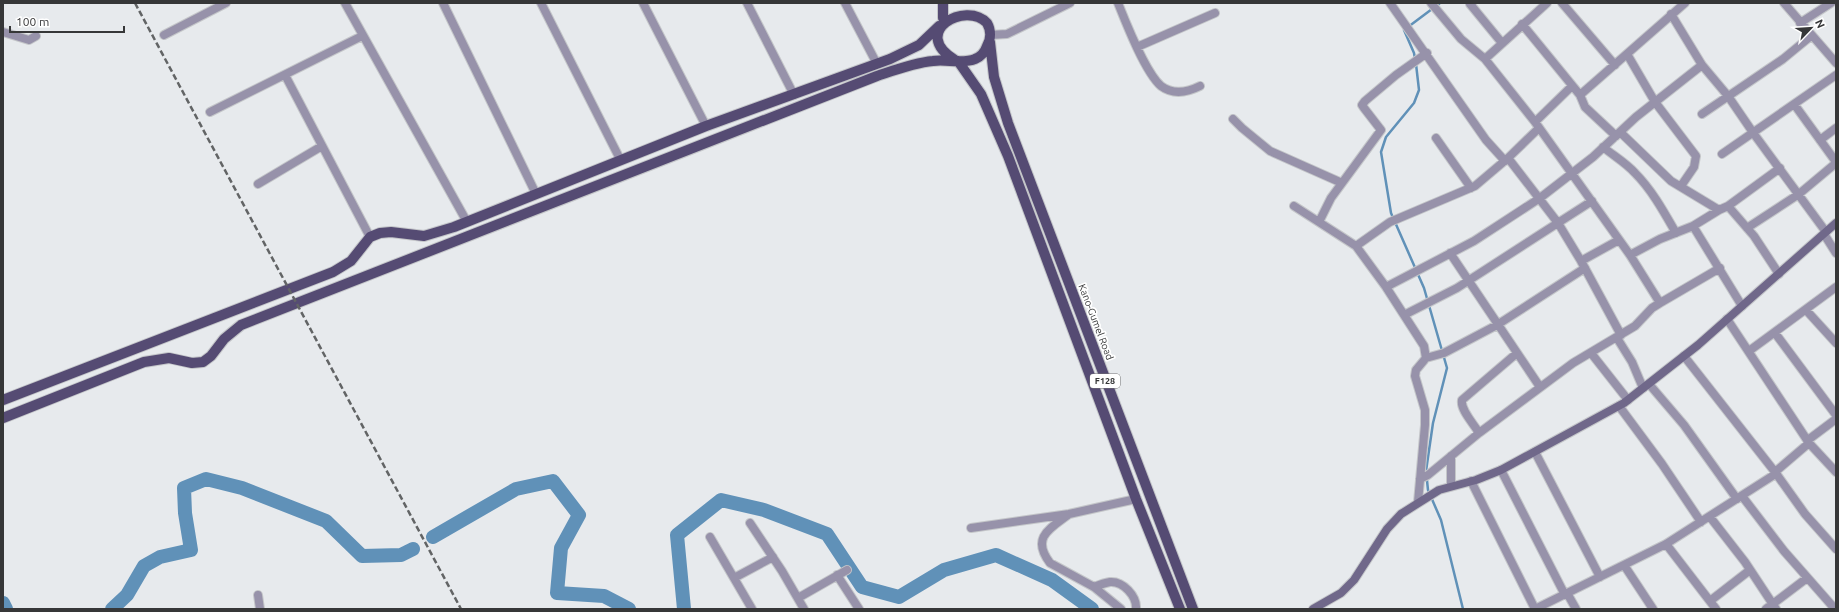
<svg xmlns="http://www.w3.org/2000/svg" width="1839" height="612" viewBox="0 0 1839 612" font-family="Ubuntu,sans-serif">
	<rect width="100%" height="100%" fill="#e7eaed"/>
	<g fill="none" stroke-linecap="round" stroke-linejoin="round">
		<!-- stream -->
		<path stroke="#6091b8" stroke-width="2.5" d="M1415,59L1414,53L1404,30L1440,3
			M1416,64L1419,90L1414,103L1386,137L1381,152L1391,213L1424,288L1447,368L1433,423L1426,471L1428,490L1441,520L1463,609"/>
		<!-- river -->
		<path stroke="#6091b8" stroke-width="14" d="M433,537L516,489L553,481L579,515L561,548L557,593L604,596L629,609
			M3,603L6,609
			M112,609L127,595L144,566L160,557L191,550L185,513L184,488L206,479L242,488L326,521L362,556L401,555L413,549
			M684,609L677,535L721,500L764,510L827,534L862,587L899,597L944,570L996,555L1052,580L1092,609"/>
		<!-- street casing -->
		<g stroke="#c4c6c9" stroke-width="10">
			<path id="street" d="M345,3L467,222
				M443,3L536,194
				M541,3L620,159
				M643,3L706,126
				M747,3L794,95
				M845,3L877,64
				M1118,3C1126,23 1145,72 1161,86C1173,95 1188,92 1200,86
				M1390,3L1486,140L1505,161
				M1431,3L1461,39L1485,59L1535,122L1630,255L1660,303
				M1472,3L1470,4L1502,43
				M1562,3L1615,65
				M1784,3L1836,63
				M1671,14L1702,65L1728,96L1754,134L1826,232
				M1800,23L1831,3
				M1522,24L1580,95L1585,107L1616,136
				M3,32L29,40L36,36
				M164,35L226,3
				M990,35L1007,34L1070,3
				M1137,47L1215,13
				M1627,54L1655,102L1696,156L1694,167L1681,186
				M1485,59L1547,3
				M285,75L370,237
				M1580,95L1685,3
				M1794,104L1836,162
				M210,112L362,36
				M1702,114L1783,59L1811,36
				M1233,119L1242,128L1270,151L1342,183
				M1535,122L1572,86
				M1620,132L1671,181L1719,210
				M1436,138L1471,188
				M1820,140L1836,128
				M1603,147C1614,156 1626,163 1635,173C1652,190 1664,212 1676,233
				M1722,154L1836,75
				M1508,158L1558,223L1581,261L1621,335
				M258,184L322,146
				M1294,206L1356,246L1386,287L1424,346L1426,358L1416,370L1415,376L1425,410V425L1418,502
				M1728,206L1754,236L1779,274
				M1319,222L1331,198L1381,130L1364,108L1362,105L1365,101L1396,75L1427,53
				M1693,226L1742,306
				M1747,228L1799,194L1836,163
				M1824,234L1836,253
				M1356,246L1390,222L1475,186L1508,158L1539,128
				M1450,253L1540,387
				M1630,255L1660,239L1693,226L1719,210L1728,206L1780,168
				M1581,261L1619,240
				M1386,287L1474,241L1540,198L1593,157L1636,117L1702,65
				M1806,310L1836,343
				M1404,315L1457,288L1592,201
				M1727,319L1809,443L1836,472
				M1775,333L1836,415
				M1617,338L1632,362L1643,388
				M1749,351L1836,287
				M1591,353L1628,400
				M1684,356L1775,472L1805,514L1836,549
				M1426,358L1444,353L1497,325L1585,268
				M1649,384L1684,425L1737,499
				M1619,406L1662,464L1701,522
				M1479,433C1474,424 1460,410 1462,400L1517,353
				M1808,440L1836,419
				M1535,452L1600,577
				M1451,456V485
				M1501,470L1565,595
				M1775,472L1809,443
				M1420,479L1428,475L1479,433L1573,363L1635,326L1652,308L1660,303L1720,268
				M1471,481L1535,609
				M1742,496L1784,551L1835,609
				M1068,515C1049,529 1031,538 1050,563L1094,587L1121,609
				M1710,517L1745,562L1776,609
				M750,523L782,571L804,609
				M971,528L1069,514L1136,499
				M710,537L752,609
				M1666,544L1716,609
				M1624,565L1653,609
				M837,575L859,609
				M734,578L773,557
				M1094,587C1099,585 1104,583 1110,582C1123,581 1137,596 1136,609
				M1567,593L1576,609
				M258,595L260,609
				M798,598L847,570
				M1710,601L1750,570
				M1535,609L1666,544L1777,473
				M1766,609L1807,578"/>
		</g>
		<!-- secondary casing -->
		<g stroke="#c4c6c9" stroke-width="10">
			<path id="secondary" d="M1313,609L1341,593L1354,580L1387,529L1401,514L1439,490L1476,480L1501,470L1624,403L1698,345L1836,223"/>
		</g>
		<!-- primary casing -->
		<g stroke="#c4c6c9" stroke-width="12">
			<path id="primary" d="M943,18V3
				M990,42L994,77L1008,123L1193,609
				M958,61L981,94L1008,156L1136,499L1180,609
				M3,400L333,272L351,261L370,237L380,233L391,232L424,236L454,227L706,126L890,59L919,45L939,26
				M3,418L144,362L169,358L192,363L203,362L211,356L224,339L241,325L877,76C895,70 913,63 933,61C945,59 964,64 975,59C980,57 985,52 987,46C991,39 991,30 987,23C966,0 909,32 955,60"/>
		</g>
		<!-- street -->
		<use href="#street" stroke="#9792aa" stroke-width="8"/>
		<!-- secondary -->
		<use href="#secondary" stroke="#70688a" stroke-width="8"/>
		<!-- primary -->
		<use href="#primary" stroke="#554b73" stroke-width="10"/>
		<!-- rail -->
		<path stroke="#626465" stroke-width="2.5" stroke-dasharray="6 3" stroke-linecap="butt" d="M135,3L461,609"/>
	</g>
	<g text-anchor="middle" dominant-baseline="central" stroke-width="3.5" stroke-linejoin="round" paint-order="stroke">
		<!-- shield labels -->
		<rect fill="#fff" stroke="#727374" stroke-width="1" x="1090" y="374" width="30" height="14" rx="3"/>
		<g font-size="9" font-weight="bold" fill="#363738">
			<text x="1105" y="381">F128</text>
		</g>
		<!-- street labels -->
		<g font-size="10" fill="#363738" stroke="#fff">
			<text transform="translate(1096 322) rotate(69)">Kano-Gumel Road</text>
		</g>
	</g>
	<!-- border -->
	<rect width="1839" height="612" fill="none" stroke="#363738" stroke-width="8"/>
	<!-- north arrow -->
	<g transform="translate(1811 28) rotate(65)" stroke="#ffffff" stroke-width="3" paint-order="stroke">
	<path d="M0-3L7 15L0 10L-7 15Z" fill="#363738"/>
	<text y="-6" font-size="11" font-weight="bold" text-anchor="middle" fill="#363738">N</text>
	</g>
	<!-- scale -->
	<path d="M10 26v6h114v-6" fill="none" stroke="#363738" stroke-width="2"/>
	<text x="16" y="26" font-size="12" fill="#363738" stroke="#ffffff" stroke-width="3" paint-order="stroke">100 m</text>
</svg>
